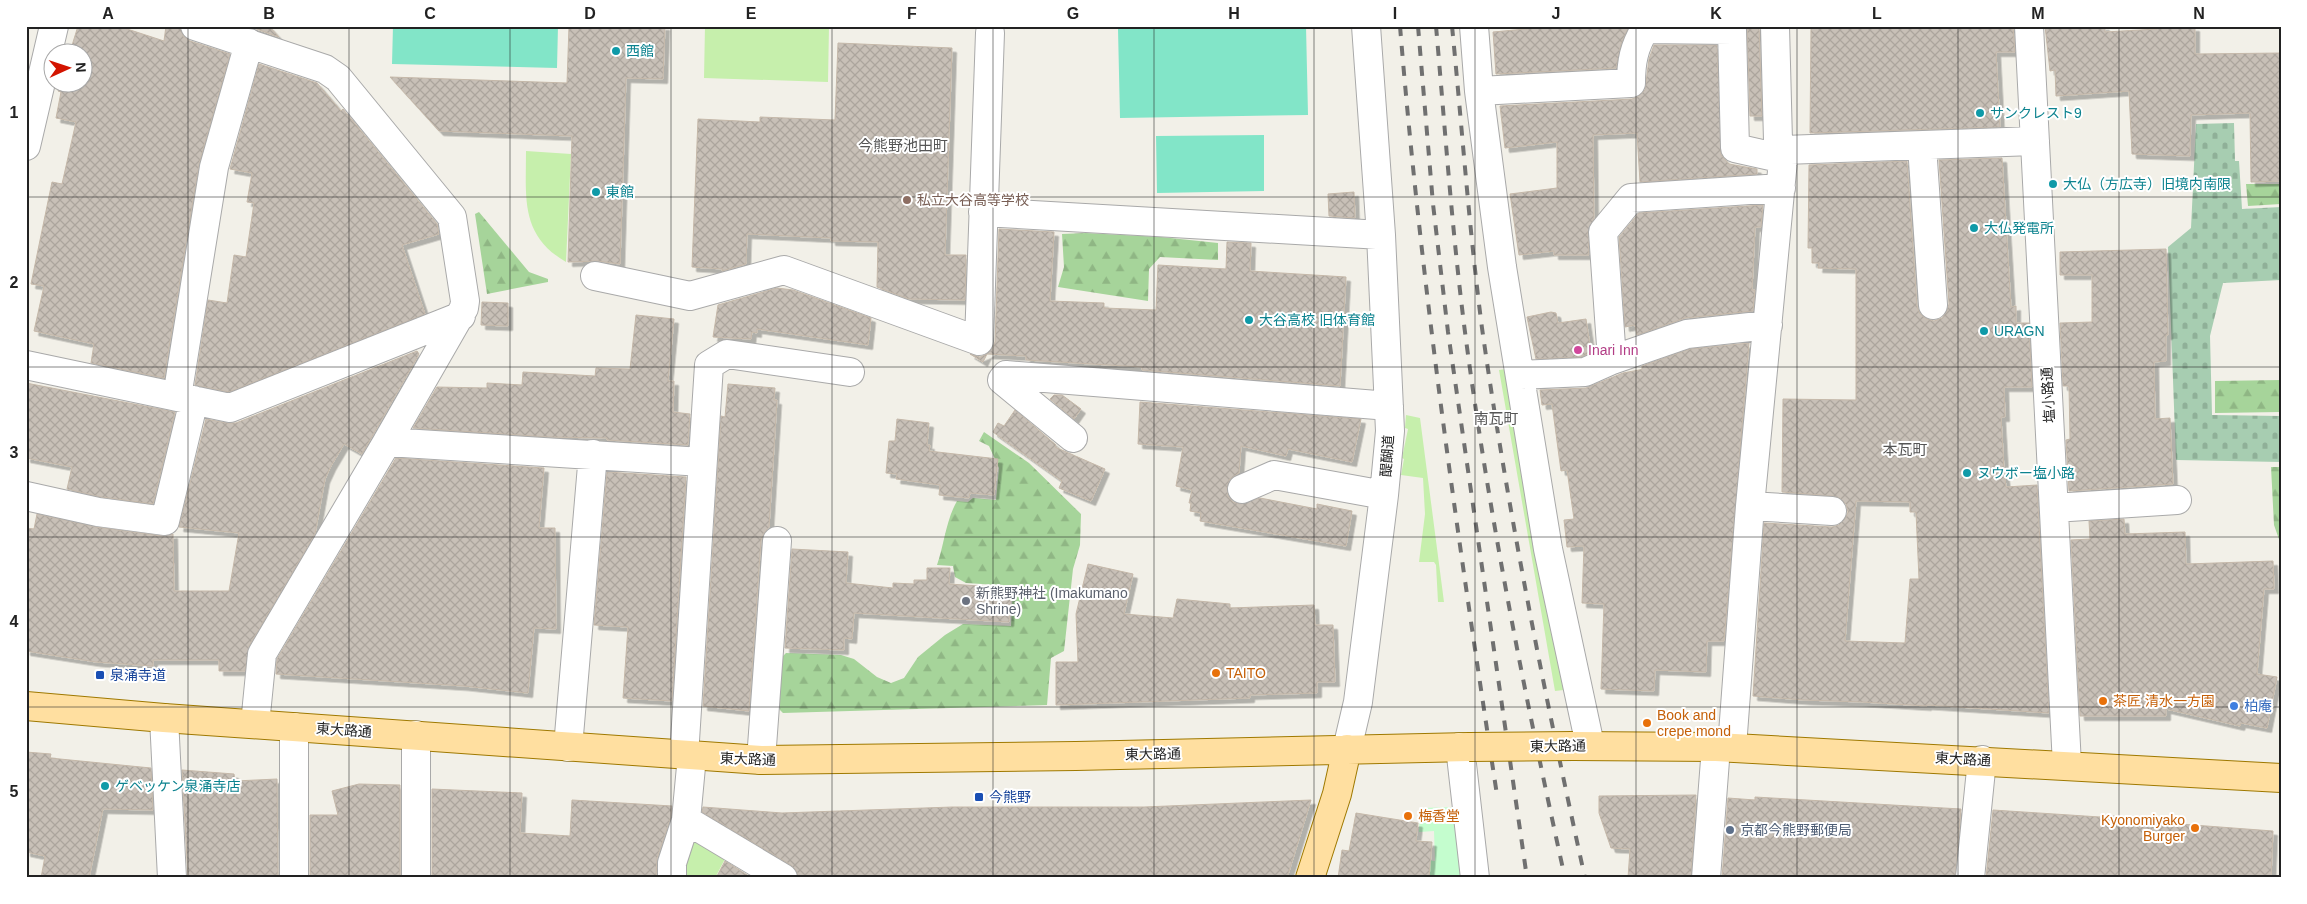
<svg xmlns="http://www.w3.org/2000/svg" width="2307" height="904" viewBox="0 0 2307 904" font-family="Arial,'Noto Sans JP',sans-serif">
	<defs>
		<pattern id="forest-firs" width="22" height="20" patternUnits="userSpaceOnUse" patternTransform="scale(1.25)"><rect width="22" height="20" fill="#a6d49a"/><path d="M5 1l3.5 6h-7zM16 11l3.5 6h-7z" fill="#8fb684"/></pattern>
		<pattern id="cemetery-stones" width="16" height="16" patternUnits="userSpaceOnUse" patternTransform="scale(1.25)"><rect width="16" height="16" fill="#a7cdb1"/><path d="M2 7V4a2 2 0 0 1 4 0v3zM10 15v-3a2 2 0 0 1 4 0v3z" fill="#8fb098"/></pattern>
		<pattern id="building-cross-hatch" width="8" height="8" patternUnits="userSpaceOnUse" patternTransform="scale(1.25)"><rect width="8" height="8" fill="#c8c0b7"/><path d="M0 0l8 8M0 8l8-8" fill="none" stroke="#aca59d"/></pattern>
		<filter id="shadow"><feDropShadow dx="4.5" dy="4.5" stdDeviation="0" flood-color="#0004"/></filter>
	</defs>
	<rect width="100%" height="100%" fill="#f2f0e8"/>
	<!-- grass -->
	<path fill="#c6efac" d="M705,26H829L828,82L704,78Z
		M526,151L571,154L566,262C520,235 526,198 526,151Z
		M1506,369L1564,688V690L1555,691L1499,370Z
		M1406,415L1420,418L1444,602H1438L1436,565L1434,562H1419L1425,514L1423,478L1401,475L1404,459L1402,458L1408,429L1405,428Z
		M688,832L726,857L715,878H680Z"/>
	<!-- forest -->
	<path fill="url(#forest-firs)" d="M2246,184H2281V204L2248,206Z
		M479,212L529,272L548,279V282L487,294L475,214Z
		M1086,233L1161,237L1218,243V260L1160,257L1149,269L1148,301L1058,287L1064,267L1062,234Z
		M2281,380V412L2215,413V381Z
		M984,432L1029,463L1081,514L1080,545L1073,569L1064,651L1051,658L1047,705L783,713L778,708L779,660L786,653L841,655L854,659L877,677L891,683L904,678L918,657L945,635L963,624L1011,626L1013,586L966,583L955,577L953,566L937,565C944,545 946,520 957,501L968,502L973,498L996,500L999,468L989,446L979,441Z
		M2271,467H2281V545L2274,525Z"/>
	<!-- cemetery -->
	<path fill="url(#cemetery-stones)" d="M2234,123L2235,161H2239L2242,209L2281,207V280L2223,283L2210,336L2212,415L2281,416V462L2176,460L2168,247L2191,228L2196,124Z"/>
	<!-- park -->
	<path fill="#c4fdce" d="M1456,807L1462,878H1387L1392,857L1435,861L1434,831L1419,832L1420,808Z"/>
	<!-- pitch -->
	<path fill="#82e5c8" d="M393,26H558L557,68L392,64Z
		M1306,26L1308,115L1120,118L1118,29Z
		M1264,135V191L1157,193L1156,136Z"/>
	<!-- building -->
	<path fill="url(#building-cross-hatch)" stroke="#c5b8a9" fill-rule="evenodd" filter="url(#shadow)" d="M78,26H118L164,41L166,26H180L183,36L190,41L230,54L199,164L164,378L91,363L94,344L34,331L44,286L31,284L52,182L62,184L76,122L56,118L61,92L58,91L61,82H82V52H70Z
		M246,26H269L279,37L254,28Z
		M569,26H665L663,79L626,78L620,264L598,261L568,262L572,136L439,131L390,77L567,83Z
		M1558,26H1629L1621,44L1616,68L1496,74L1493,32Z
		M1747,26H1759L1762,116H1750Z
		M1811,26H2013L2015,52H1996L2000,127L1810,133Z
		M2045,26H2105V32L2157,29V27H2195V54L2281,53V181L2251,182L2250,113L2191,115L2190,156L2132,154L2129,91L2056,96L2055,70L2050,71Z
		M838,43L952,48L945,255H966L965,300L909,299L877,287L878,242L831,241V238L747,234L746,264L722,271L723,269L692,267L698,119L760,122V117L835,120Z
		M1654,45H1717L1721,155L1729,164L1757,169V174L1640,182L1637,133L1593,135L1594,218L1588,232L1589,255H1554V251L1519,255L1510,194L1557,188V142L1505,148L1500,106L1632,99L1639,96L1645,90L1649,59Z
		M259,64L317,83L341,111L343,109L437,224L439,234L402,245L425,314L229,392L195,385L208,300L227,303L234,255L246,257L254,203L247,202L252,173L230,169Z
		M2002,158L2011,307L2016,306V323H2029L2032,387H2004L2005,417H2001L2004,469L2006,487L2037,485L2049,713L1927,705V706L1862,702L1804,700L1753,696L1764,523L1832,527L1839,525L1845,519L1848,512L1846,504L1840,498L1833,496L1782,492L1783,399L1856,400V269L1818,268L1819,263H1812V248H1808L1809,165L1907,161L1917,306L1920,314L1927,319L1934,321L1942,318L1947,311L1949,304L1939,160ZM1856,501L1910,502V512H1916L1919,579H1910L1905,643L1845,641Z
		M1354,192L1355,218L1329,216L1328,194Z
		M1763,205L1761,227H1755L1752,290H1755L1753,311L1685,318L1637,335L1635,325L1625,327L1619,237L1639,213Z
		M999,229L1054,232L1050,301L1104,303V308L1156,310L1158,265L1226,269L1227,242L1251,243L1250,271L1346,277L1340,386L1142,370V367L1026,360V356L987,354L983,362L970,354L980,357L987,354L992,349L995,342Z
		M2166,249L2168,335H2166V361L2154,362L2155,419L2170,418L2173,484L2069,491L2066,440L2070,439L2069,386H2063L2060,323L2092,322V275H2060V252Z
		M777,288L793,290L871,318L868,345L757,329V333L752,332L751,339L713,337L718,305Z
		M482,302L508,303V326L481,325Z
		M1551,312L1556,313L1558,323L1586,319L1591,352L1581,357L1536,359L1527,317Z
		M636,315L674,319L668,381H674L673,412L690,414L688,445L607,440V438L548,437L413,428L437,387L487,388V383L522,385L523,372L595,376L596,368L630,369Z
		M1749,343L1724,641H1707L1706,672L1655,670L1654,691L1601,689L1604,604L1582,603L1584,546L1567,547L1564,520L1574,519L1567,470L1561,471L1552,404L1542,405L1540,390L1586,388L1623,373L1639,370L1642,369V366L1690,349Z
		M417,351L419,354L362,454L344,444L331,466L325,479L315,534L249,646L245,671H219V660H153V666L96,662L26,651V528L34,529L37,514L96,527L163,536L173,534L174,591H229L239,533L179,527L206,419L227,423H236Z
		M26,383L175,412L153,504L101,497L67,489L72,467L26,458Z
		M728,384L775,388L774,400H777L769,527L764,533L761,540L749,711L703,706L721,416L725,417Z
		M1054,395H1062L1081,409L1074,419L1050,399Z
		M1140,402L1361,419L1352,462L1288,449L1286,456L1241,446L1239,473L1230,479L1227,487L1228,496L1233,502L1240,504L1260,498L1317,509V504L1352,511L1346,546L1200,521L1201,513L1190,511L1191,503H1189L1192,490L1176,486L1183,447L1138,444Z
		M1015,410L1056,445L1055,447L1105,469L1091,501L1059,488L1062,481L993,432L998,423L1004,426Z
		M897,419L929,423L927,445H930L929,451L998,459L994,495L970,493L969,498L939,495L940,485L896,479L897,474L886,473L889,441H895Z
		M396,458L544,468L539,528H555L556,629L534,628L528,693L464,686L276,674L277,659Z
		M607,472L686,477L672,701L623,698L628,627L594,625Z
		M2124,519L2125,534L2185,532L2186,564L2273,561L2274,589H2264L2257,674L2277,677L2267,728L2241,723L2240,726L2166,709V716H2080L2071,540L2090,539L2089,521Z
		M792,549L848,552L846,583L893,588V583L914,584V580H927V568H950L949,584L1011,588L1009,622L854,613L852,639L844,638V650L785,648Z
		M1088,564L1133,574L1124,614L1173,618L1177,599L1230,604V608L1314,605L1315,625H1333L1335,682H1317V693L1250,695V698L1056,705V662H1078L1076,614Z
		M26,752L51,754L50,758L151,768L153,810L103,809L89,878H41L45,856L26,852Z
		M182,770L234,774L235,781L277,779L278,878H188Z
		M359,784L400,785V878H310V815H338L332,791Z
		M432,789L522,793L520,833L570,836L572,800L672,806L671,817L657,858L656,878H432Z
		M1696,795L1691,878H1628L1630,849L1611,848L1599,813V796Z
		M1755,797L1961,809L1955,878H1722L1728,798L1755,800Z
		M1311,800L1287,878H799L796,870L791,865L702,812L703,807L782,813L952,807H1144Z
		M1993,810L2100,817L2101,815L2180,821V824L2273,831L2271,878H1986Z
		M1356,813L1418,823L1416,841L1432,842L1429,878H1338L1342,850L1349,851Z
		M725,861L752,878H716Z"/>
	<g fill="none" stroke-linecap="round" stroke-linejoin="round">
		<!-- minor casing -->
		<g stroke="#a9a9a9" stroke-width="30">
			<path id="minor" d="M195,26L325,69L338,78L452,217L465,301L464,308L387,442
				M1474,26L1479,91L1502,267L1548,549L1590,745
				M2029,26L2067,765
				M1479,91L1631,83C1631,62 1634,47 1645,29L1732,30L1735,148L1784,159
				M26,146L54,26
				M1922,146L1933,305
				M1784,150L2035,141
				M983,212L1381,235
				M595,276L690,296L784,270L979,341L990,33
				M1612,360L1603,232L1631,198L1781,188
				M26,365L230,408L461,316
				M1521,375L1585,372L1612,360L1687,334L1768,325
				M177,397L214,167L249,43
				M1073,438L1002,380L1006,375L1389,406
				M1242,489L1274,475L1384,495
				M26,496L98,512L165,521L194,400
				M1750,506L1832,511
				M2054,508L2177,500
				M164,718L172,878
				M255,724L262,654L387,442L702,462
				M416,735V878
				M568,747L593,454
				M1460,747L1475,878
				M1732,747L1750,506L1784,150L1778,141L1775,26
				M1347,749L1358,702L1384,495L1390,431L1381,235L1366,26
				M684,756L709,365L727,354L850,372
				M761,760L777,541
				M686,820L783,878
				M294,878V727
				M672,878V863L686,820L692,756
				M1706,878L1716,747
				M1970,878L1982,760"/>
		</g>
		<!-- major casing -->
		<g stroke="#9f7900" stroke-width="30">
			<path id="major" d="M26,706L164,718L761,760L1076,756L1469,747
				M1573,746L1716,747L2281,778
				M1310,878L1337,794L1347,749"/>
		</g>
		<!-- minor -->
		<use href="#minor" stroke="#fff" stroke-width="28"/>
		<!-- major -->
		<use href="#major" stroke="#ffdfa0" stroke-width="28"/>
		<!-- rail -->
		<path stroke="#707070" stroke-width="4" stroke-dasharray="10 10" stroke-linecap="butt" d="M1400,26C1421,284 1458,540 1497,795
			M1418,26L1433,204L1448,332L1527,878
			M1436,26C1445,128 1452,231 1465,332C1489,516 1525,697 1565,878
			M1452,26C1462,127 1469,228 1482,328C1508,513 1545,696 1585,878"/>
		<!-- major-bridge casing -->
		<g stroke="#9f7900" stroke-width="30" stroke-linecap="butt">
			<path id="major-bridge" d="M1469,747L1573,746"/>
		</g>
		<!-- major-bridge -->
		<use href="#major-bridge" stroke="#ffdfa0" stroke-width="28"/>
	</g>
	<!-- grid -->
	<path fill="none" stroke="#222" stroke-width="1" stroke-opacity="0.55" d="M188,26V878M349,26V878M510,26V878M671,26V878M832,26V878M993,26V878M1154,26V878M1314,26V878M1475,26V878M1636,26V878M1797,26V878M1958,26V878M2119,26V878M26,197H2281M26,367H2281M26,537H2281M26,707H2281"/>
	<!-- markers -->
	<g fill="#0f9aa8" stroke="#fff" stroke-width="2">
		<circle cx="616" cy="51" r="5"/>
		<circle cx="1980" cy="113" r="5"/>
		<circle cx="2053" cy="184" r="5"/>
		<circle cx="596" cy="192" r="5"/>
		<circle cx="1974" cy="228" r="5"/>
		<circle cx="1249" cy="320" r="5"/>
		<circle cx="1984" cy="331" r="5"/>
		<circle cx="1967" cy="473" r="5"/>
		<circle cx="105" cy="786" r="5"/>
	</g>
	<circle fill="#8d6e63" stroke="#fff" stroke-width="2" cx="907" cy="200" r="5"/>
	<circle fill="#d1479c" stroke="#fff" stroke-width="2" cx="1578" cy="350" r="5"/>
	<circle fill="#6b7280" stroke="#fff" stroke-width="2" cx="966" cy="601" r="5"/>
	<g fill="#e8710a" stroke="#fff" stroke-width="2">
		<circle cx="1216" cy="673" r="5"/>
		<circle cx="2103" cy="701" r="5"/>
		<circle cx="1647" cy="723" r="5"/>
		<circle cx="1408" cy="816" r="5"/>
		<circle cx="2195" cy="828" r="5"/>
	</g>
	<g fill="#1a4fb4" stroke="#fff" stroke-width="2">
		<rect x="95" y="670" width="10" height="10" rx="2.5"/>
		<rect x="974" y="792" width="10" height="10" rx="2.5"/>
	</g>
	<circle fill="#3f7fe0" stroke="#fff" stroke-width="2" cx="2234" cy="706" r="5"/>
	<circle fill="#5c6f8a" stroke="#fff" stroke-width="2" cx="1730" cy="830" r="5"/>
	<g text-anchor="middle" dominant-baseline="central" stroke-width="4" stroke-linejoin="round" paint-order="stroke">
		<!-- culture labels -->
		<g font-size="14" fill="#0d838f" stroke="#fff" text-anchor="start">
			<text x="626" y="51">西館</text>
			<text x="1990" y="113">サンクレスト9</text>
			<text x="2063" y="184">大仏（方広寺）旧境内南限</text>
			<text x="606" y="192">東館</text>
			<text x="1984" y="228">大仏発電所</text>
			<text x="1259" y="320">大谷高校 旧体育館</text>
			<text x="1994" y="331">URAGN</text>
			<text x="1977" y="473">ヌウボー塩小路</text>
			<text x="115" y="786">ゲベッケン泉涌寺店</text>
		</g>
		<!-- education labels -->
		<g font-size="14" fill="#785e54" stroke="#fff" text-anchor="start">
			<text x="917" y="200">私立大谷高等学校</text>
		</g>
		<!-- hotel labels -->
		<g font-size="14" fill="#b23c85" stroke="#fff" text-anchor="start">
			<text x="1588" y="350">Inari Inn</text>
		</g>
		<!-- street labels -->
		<g font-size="14" fill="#222" stroke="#fff">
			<text transform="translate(2048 395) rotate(-93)">塩小路通</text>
			<text transform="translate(1387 456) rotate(-86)">醍醐道</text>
			<text transform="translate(344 730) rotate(4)">東大路通</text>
			<text transform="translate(1558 746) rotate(-1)">東大路通</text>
			<text transform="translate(1153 754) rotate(-1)">東大路通</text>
			<text transform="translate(748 759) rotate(2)">東大路通</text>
			<text transform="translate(1963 759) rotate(3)">東大路通</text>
		</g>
		<!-- worship labels -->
		<g font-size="14" fill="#5b616d" stroke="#fff" text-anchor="start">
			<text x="976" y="593">新熊野神社 (Imakumano<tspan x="976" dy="16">Shrine)</tspan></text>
		</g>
		<!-- food labels -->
		<g font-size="14" fill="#c56008" stroke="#fff" text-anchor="start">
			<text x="1226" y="673">TAITO</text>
			<text x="2113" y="701">茶匠 清水一方園</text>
			<text x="1657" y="715">Book and<tspan x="1657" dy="16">crepe mond</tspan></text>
			<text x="1418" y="816">梅香堂</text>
			<text x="2185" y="820" text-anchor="end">Kyonomiyako<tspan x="2185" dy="16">Burger</tspan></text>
		</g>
		<!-- transit labels -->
		<g font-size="14" fill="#164399" stroke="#fff" text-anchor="start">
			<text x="110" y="675">泉涌寺道</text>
			<text x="989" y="797">今熊野</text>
		</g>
		<!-- shop labels -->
		<g font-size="14" fill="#366cbe" stroke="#fff" text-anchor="start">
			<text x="2244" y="706">柏庵</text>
		</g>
		<!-- service labels -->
		<g font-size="14" fill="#4e5e75" stroke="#fff" text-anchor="start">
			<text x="1740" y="830">京都今熊野郵便局</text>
		</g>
		<!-- neighbourhood labels -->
		<g font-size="15" fill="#555" stroke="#fff">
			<text x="903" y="145">今熊野池田町</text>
			<text x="1496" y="418">南瓦町</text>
			<text x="1905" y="449">本瓦町</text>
		</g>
	</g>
	<!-- border -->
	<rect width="2307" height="904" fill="none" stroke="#ffffff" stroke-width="55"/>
	<!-- north arrow -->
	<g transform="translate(68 68) rotate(87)"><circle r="24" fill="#ffffff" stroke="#a7a7a7"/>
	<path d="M0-4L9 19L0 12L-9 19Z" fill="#d31400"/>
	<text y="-8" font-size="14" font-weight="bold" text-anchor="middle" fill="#222222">N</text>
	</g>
	<rect x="28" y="28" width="2252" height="848" fill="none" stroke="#222" stroke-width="2"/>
	<g font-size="16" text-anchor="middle" font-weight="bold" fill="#222">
		<text x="108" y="19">A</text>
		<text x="269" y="19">B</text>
		<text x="430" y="19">C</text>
		<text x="590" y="19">D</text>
		<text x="751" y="19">E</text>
		<text x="912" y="19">F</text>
		<text x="1073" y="19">G</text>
		<text x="1234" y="19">H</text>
		<text x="1395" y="19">I</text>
		<text x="1556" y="19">J</text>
		<text x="1716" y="19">K</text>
		<text x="1877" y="19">L</text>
		<text x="2038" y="19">M</text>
		<text x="2199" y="19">N</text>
		<text x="14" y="118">1</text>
		<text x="14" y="288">2</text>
		<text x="14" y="458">3</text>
		<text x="14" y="627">4</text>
		<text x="14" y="797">5</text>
	</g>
</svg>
